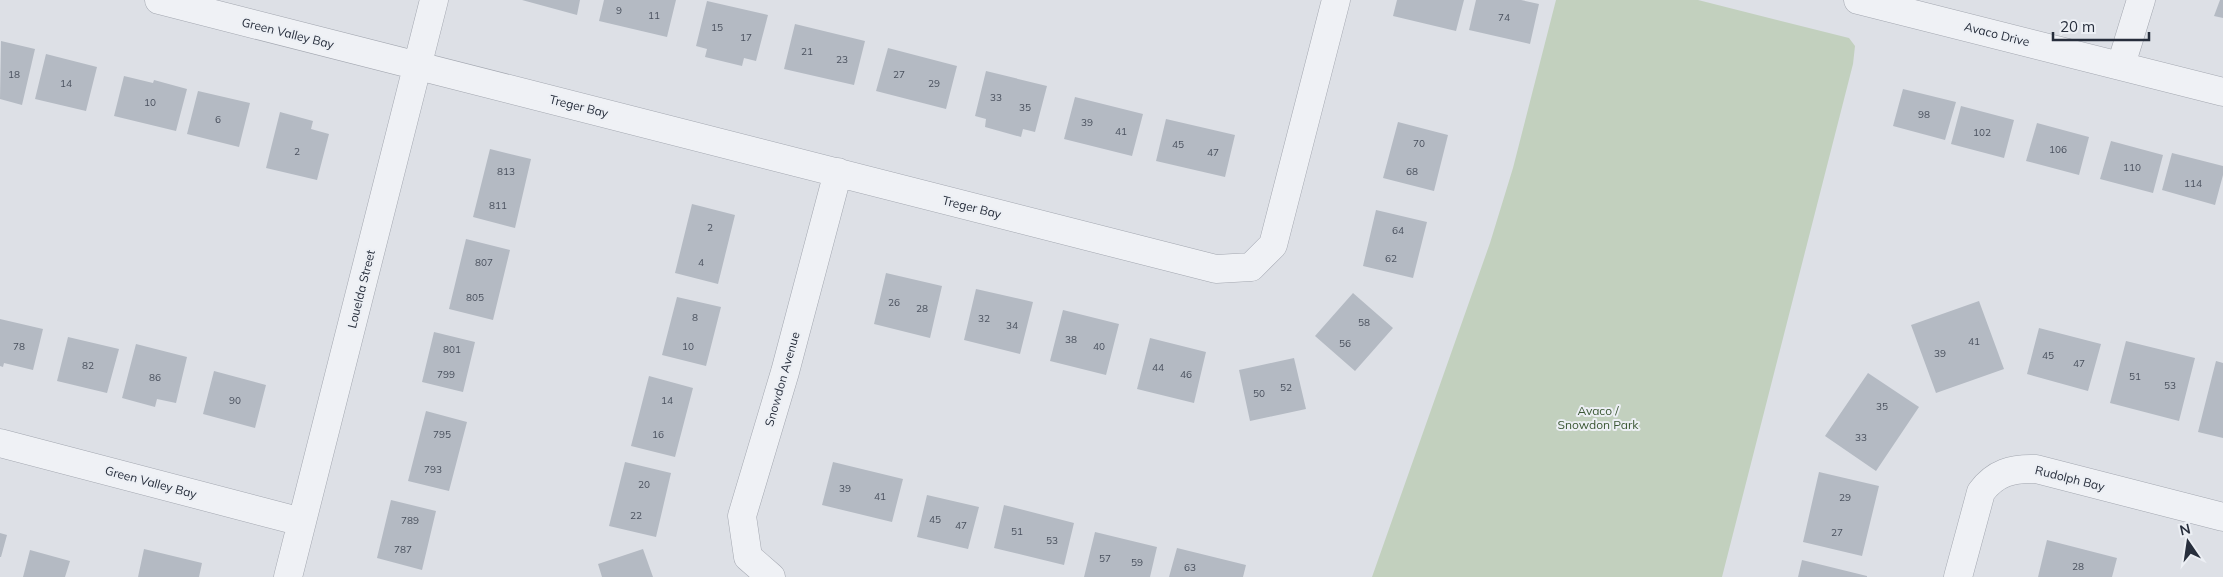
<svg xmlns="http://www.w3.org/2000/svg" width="2223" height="577" viewBox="0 0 2223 577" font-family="Mulish,sans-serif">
	<rect width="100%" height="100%" fill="#dde0e6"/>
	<!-- green -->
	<path fill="#c2d0be" d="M1556,0H1698L1849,38L1855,46L1853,64L1722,577H1372L1490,243L1513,168Z"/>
	<!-- building -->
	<path fill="#b4bac3" d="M522,0H580L577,15Z
		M604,0H676L667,37L599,21Z
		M1397,0H1464L1456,31L1393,16Z
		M1476,0H1521L1539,4L1530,44L1469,30Z
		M2220,0H2223V18L2214,16Z
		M707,1L768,15L756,61L744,58L742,66L705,57L707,49L696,46Z
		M795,24L865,41L854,85L784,69Z
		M1,41L35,49L22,105L0,99Z
		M888,48L957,66L946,109L876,91Z
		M46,54L97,67L86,111L35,99Z
		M986,71L1047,86L1035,132L1023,129L1021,137L985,127L986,119L975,116Z
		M124,76L153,83L154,80L187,89L176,131L114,116Z
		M1903,89L1956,102L1945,140L1893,126Z
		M198,91L250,103L239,147L187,134Z
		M1075,97L1143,114L1132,156L1064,139Z
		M1961,106L2014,120L2004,158L1951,144Z
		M280,112L313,121L311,129L329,134L317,180L266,168Z
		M1166,119L1235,135L1225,177L1156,161Z
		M1398,122L1448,135L1434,191L1383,178Z
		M2037,123L2089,137L2079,175L2026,161Z
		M2111,141L2163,155L2153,193L2100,179Z
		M490,149L531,159L515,228L473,217Z
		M2172,153L2223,166V175L2215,205L2162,190Z
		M692,204L735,215L718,284L675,273Z
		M1376,210L1427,222L1413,278L1363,266Z
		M466,239L510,250L493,320L449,309Z
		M886,273L942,286L930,338L874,324Z
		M976,289L1033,302L1020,354L964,340Z
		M1353,293L1393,328L1355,371L1315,336Z
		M677,297L721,307L706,366L662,355Z
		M1979,301L2004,369L1936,393L1911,325Z
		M1063,310L1119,324L1106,375L1050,361Z
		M0,319L43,329L33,370L4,363L3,367L0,366Z
		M2039,328L2101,344L2088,391L2027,374Z
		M434,332L475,342L463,392L422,382Z
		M68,337L119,349L107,393L57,381Z
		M1150,338L1206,352L1194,403L1137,389Z
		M2126,341L2195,358L2179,421L2110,403Z
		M136,344L187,357L176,403L157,399L155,407L122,398Z
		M1294,358L1306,409L1250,421L1239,370Z
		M2216,361L2223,363V438L2198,432Z
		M214,371L266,385L255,428L203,414Z
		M1868,373L1919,407L1876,471L1825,436Z
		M649,376L693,388L675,457L631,446Z
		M426,411L467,422L449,491L408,481Z
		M625,462L671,473L656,537L609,526Z
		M833,462L903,479L892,522L822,505Z
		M1819,472L1879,486L1862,556L1803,542Z
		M927,495L979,507L968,549L917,537Z
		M391,500L436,511L422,570L377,558Z
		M1004,505L1074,523L1064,565L994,548Z
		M1095,532L1157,547L1150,577H1084Z
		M0,533L7,535L1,557H0Z
		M2047,540L2117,558L2112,577H2038Z
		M1177,548L1246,565L1243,577H1169Z
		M144,549L202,563L199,577H138Z
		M643,549L653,577H602L598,564Z
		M30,550L70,561L65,577H23Z
		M1802,560L1867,576V577H1798Z"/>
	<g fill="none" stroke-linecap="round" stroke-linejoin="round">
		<!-- minor casing -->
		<g stroke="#a3a7b0" stroke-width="29">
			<path id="minor" d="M159,0L1216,269L1251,267L1273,245L1336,0
				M1858,0L2223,92
				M2121,65L2141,0
				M0,443L302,522
				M288,577L434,0
				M771,577L748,557L742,516L785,372L838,172
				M1958,577L1981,492C1995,473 2012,468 2036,469L2223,517"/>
		</g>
		<!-- minor -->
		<use href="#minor" stroke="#eff1f5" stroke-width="28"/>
	</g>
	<g text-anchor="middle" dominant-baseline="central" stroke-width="4" stroke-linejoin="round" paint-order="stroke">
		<!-- number labels -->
		<g font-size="10" fill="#4a515e">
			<text x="619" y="10">9</text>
			<text x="654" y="15">11</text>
			<text x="1504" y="17">74</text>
			<text x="717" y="27">15</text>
			<text x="746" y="37">17</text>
			<text x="807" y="51">21</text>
			<text x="842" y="59">23</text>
			<text x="14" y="74">18</text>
			<text x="899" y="74">27</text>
			<text x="66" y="83">14</text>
			<text x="934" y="83">29</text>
			<text x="996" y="97">33</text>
			<text x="150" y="102">10</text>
			<text x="1025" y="107">35</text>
			<text x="1924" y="114">98</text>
			<text x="218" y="119">6</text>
			<text x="1087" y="122">39</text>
			<text x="1121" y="131">41</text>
			<text x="1982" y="132">102</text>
			<text x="1419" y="143">70</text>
			<text x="1178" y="144">45</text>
			<text x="2058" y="149">106</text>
			<text x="297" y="151">2</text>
			<text x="1213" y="152">47</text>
			<text x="2132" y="167">110</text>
			<text x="506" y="171">813</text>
			<text x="1412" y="171">68</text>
			<text x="2193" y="183">114</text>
			<text x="498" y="205">811</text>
			<text x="710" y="227">2</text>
			<text x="1398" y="230">64</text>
			<text x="1391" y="258">62</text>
			<text x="484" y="262">807</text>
			<text x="701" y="262">4</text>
			<text x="475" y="297">805</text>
			<text x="894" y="302">26</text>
			<text x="922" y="308">28</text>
			<text x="695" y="317">8</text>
			<text x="984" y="318">32</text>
			<text x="1364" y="322">58</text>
			<text x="1012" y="325">34</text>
			<text x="1071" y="339">38</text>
			<text x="1974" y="341">41</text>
			<text x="1345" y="343">56</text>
			<text x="19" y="346">78</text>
			<text x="688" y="346">10</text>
			<text x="1099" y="346">40</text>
			<text x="452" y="349">801</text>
			<text x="1940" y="353">39</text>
			<text x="2048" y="355">45</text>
			<text x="2079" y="363">47</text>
			<text x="88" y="365">82</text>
			<text x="1158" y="367">44</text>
			<text x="446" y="374">799</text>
			<text x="1186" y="374">46</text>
			<text x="2135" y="376">51</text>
			<text x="155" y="377">86</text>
			<text x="2170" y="385">53</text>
			<text x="1286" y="387">52</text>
			<text x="1259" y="393">50</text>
			<text x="235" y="400">90</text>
			<text x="667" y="400">14</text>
			<text x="1882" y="406">35</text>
			<text x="442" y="434">795</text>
			<text x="658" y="434">16</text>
			<text x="1861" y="437">33</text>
			<text x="433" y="469">793</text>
			<text x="644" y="484">20</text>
			<text x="845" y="488">39</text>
			<text x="880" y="496">41</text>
			<text x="1845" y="497">29</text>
			<text x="636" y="515">22</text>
			<text x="935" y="519">45</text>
			<text x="410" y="520">789</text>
			<text x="961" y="525">47</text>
			<text x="1017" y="531">51</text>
			<text x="1837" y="532">27</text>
			<text x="1052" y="540">53</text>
			<text x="403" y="549">787</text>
			<text x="1105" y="558">57</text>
			<text x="1137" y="562">59</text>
			<text x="2078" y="566">28</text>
			<text x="1190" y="567">63</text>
		</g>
		<!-- street labels -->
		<g font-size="12" fill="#272e3c" stroke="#eceff4">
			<text transform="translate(288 33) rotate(14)">Green Valley Bay</text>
			<text transform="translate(1997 34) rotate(14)">Avaco Drive</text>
			<text transform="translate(579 106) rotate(14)">Treger Bay</text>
			<text transform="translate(972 207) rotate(14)">Treger Bay</text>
			<text transform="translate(361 289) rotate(-76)">Louelda Street</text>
			<text transform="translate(782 379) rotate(-74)">Snowdon Avenue</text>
			<text transform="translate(2070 478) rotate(14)">Rudolph Bay</text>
			<text transform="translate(151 482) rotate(15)">Green Valley Bay</text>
		</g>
		<!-- park labels -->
		<g font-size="12" fill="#3b5734" stroke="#eceff4">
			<text x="1598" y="410">Avaco /<tspan x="1598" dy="14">Snowdon Park</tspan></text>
		</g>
	</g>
	<!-- north arrow -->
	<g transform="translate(2188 542) rotate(347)" stroke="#eceff4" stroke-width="4" paint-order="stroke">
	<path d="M0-4L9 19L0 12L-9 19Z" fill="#272e3c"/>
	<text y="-8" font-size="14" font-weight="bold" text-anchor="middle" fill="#272e3c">N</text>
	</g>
	<!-- scale -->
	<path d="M2053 32v8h96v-8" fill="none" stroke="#272e3c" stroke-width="2.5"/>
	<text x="2060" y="32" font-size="15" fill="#272e3c" stroke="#eceff4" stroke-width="4" paint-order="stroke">20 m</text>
</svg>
